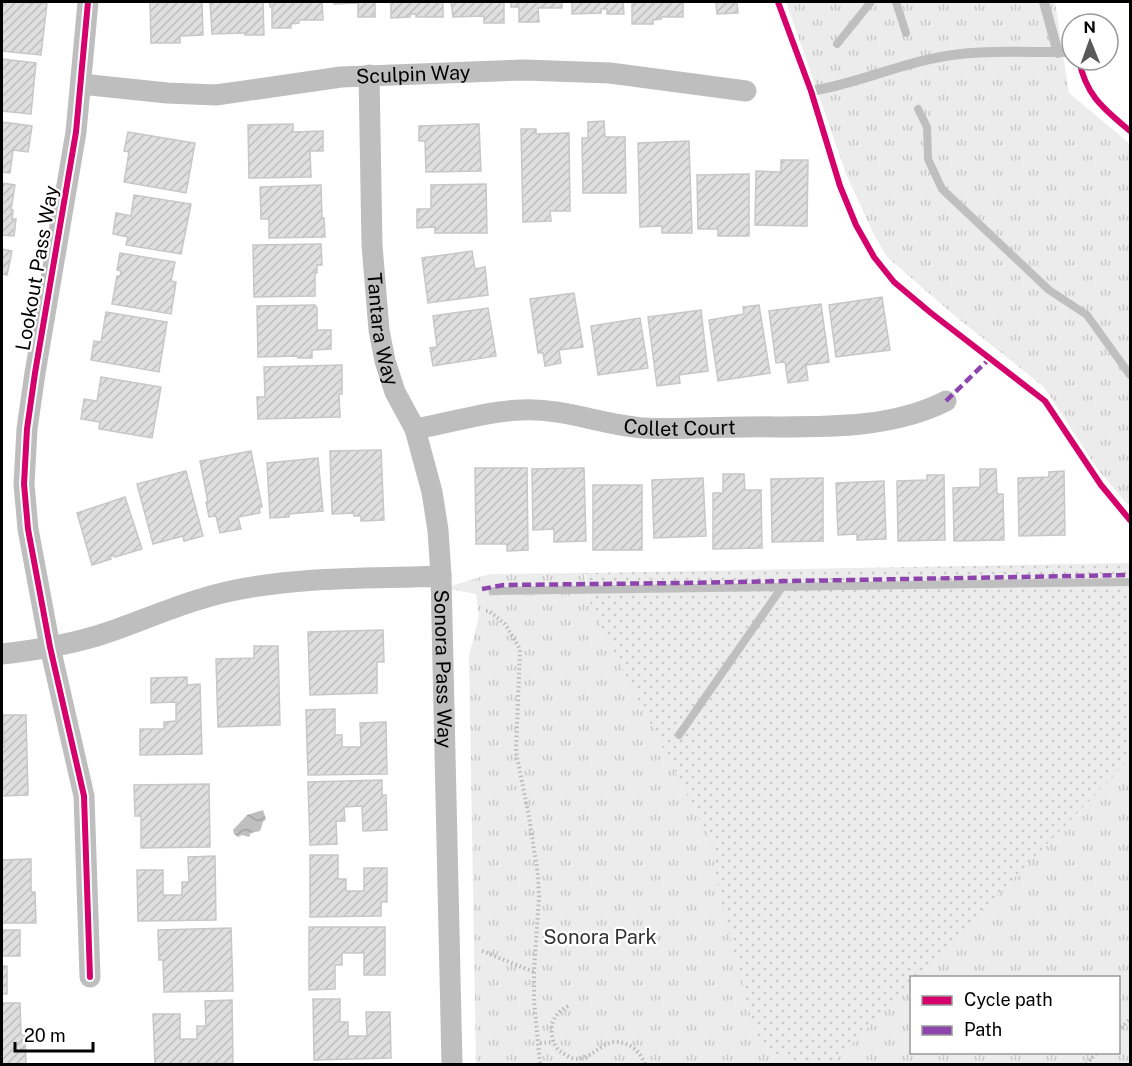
<svg xmlns="http://www.w3.org/2000/svg" width="1132" height="1066" viewBox="0 0 1132 1066" font-family="'Public Sans',sans-serif">
	<defs>
		<pattern id="grass-dots" width="8" height="8" patternUnits="userSpaceOnUse" patternTransform="scale(1.5)"><rect width="8" height="8" fill="#ececec"/><path d="M2 2h.1M6 6h.1" fill="none" stroke="#c9c9c9" stroke-width="1.8" stroke-linecap="round"/></pattern>
		<pattern id="park-tufts" width="24" height="20" patternUnits="userSpaceOnUse" patternTransform="scale(1.5)"><rect width="24" height="20" fill="#ececec"/><path d="M3 7l-1-3M5 7V3M7 7l1-3M15 17l-1-3M17 17v-4M19 17l1-3" fill="none" stroke="#c9c9c9"/></pattern>
		<pattern id="water-waves" width="16" height="10" patternUnits="userSpaceOnUse" patternTransform="scale(1.5)"><rect width="16" height="10" fill="#bfbfbf"/><path d="M0 5q4-4 8 0t8 0" fill="none" stroke="#a2a2a2"/></pattern>
		<pattern id="building-hatch" width="6" height="6" patternUnits="userSpaceOnUse" patternTransform="scale(1.5)"><rect width="6" height="6" fill="#dfdfdf"/><path d="M-1 1l2-2M0 6l6-6M5 7l2-2" fill="none" stroke="#bebebe"/></pattern>
	</defs>
	<rect width="100%" height="100%" fill="#fff"/>
	<!-- grass -->
	<path fill="url(#grass-dots)" d="M1130,563V1009L1118,978H912V1052L1077,1064H690L531,609L590,605L585,573Z"/>
	<!-- park -->
	<path fill="url(#park-tufts)" d="M786,2H1055L1069,93L1130,144V507L1098,470L1044,387L955,316L887,257L875,237L846,174Z
		M584,573L590,606L712,843L718,888L757,1041L793,1064H476L469,656L479,617L476,594L445,588L490,574Z
		M1130,759V1064H832L911,983L912,1052H1118V978L917,977Z"/>
	<!-- water -->
	<path fill="url(#water-waves)" d="M263,810L266,819L263,822L260,831L251,833L249,837L242,835L238,837L234,834L233,830L247,815Z"/>
	<g fill="none" stroke-linecap="round" stroke-linejoin="round">
		<!-- stream -->
		<path stroke="#bfbfbf" stroke-width="8" d="M896,2L906,33
			M837,44L871,2
			M918,109L927,127L928,159L942,189L1049,290L1087,315L1130,375
			M493,591L1130,582
			M679,735L782,587"/>
	</g>
	<!-- building -->
	<path fill="url(#building-hatch)" stroke="#c7c7c7" stroke-width="1.5" d="M2,2L47,3L41,55L2,51Z
		M150,2H202L203,35L180,36V43H151Z
		M210,2H263L264,35H245V33L212,34Z
		M270,2H322L323,20H299V23L291,24V28H272V7H270Z
		M334,2H375V17H358V3L334,4Z
		M391,2H443V17H416V14H410V17L391,18Z
		M451,2H504V23H484V16L453,17Z
		M511,2H562V8H538L539,22H519V7H511Z
		M572,2H623L624,14H607V9H601V13L572,14Z
		M632,2H683V17H661V19L653,20V24H632Z
		M694,2H737L738,13L717,14L716,2Z
		M2,59L36,63L31,114L2,111Z
		M604,121L605,137H625L626,193H583L582,138H588V122Z
		M2,122L32,126L28,152L13,150L10,173L2,172Z
		M293,124V132L323,131V151H310L311,177L249,178L248,125Z
		M479,124L481,171L426,172L425,141H419V126Z
		M521,129H536V134L569,133L570,211H550L551,221L523,222Z
		M128,132L195,143L186,193L124,182L129,152L124,151Z
		M689,141L692,233H662V226L640,227L638,143Z
		M781,160H808L807,226L755,225L756,171L781,172Z
		M749,174V236H718V229H698L697,175Z
		M2,183L15,185L11,210H13L12,219H16L14,236L2,235Z
		M486,184L487,233H435V227L417,228V209H431V185Z
		M321,185L322,218H324L325,237L269,238V219H261L260,187Z
		M134,195L191,204L181,254L126,245L128,237L113,234L116,213L131,216Z
		M321,244L322,265H317V273H315V296L254,297L253,245Z
		M2,249L12,251L7,275L2,274Z
		M472,251L475,269L485,267L488,295L428,303L422,258Z
		M120,253L175,262L171,281L176,282L171,314L112,304L117,276H120L121,271L117,270Z
		M574,293L583,347L559,350L561,363L545,366L543,353H538L530,299Z
		M882,297L890,350L836,357L829,305Z
		M821,304L829,362L806,365L808,380L788,383L785,362L776,363L769,311Z
		M315,305L317,308V330H331V349L312,350V358H298V356L258,357L257,306Z
		M759,305L770,373L718,381L709,320L744,314L743,307Z
		M488,308L496,356L433,366L430,348L437,347L433,316Z
		M701,310L708,371L679,375L680,383L657,386L648,317Z
		M106,312L167,322L159,372L91,360L94,341L101,342Z
		M640,318L648,368L598,375L591,326Z
		M342,365V394H339L340,417L258,419L257,397H265L264,367Z
		M101,377L161,387L152,438L99,429L100,422L81,419L84,399L97,401Z
		M381,450L384,520L361,521V516H354V513L332,514L330,451Z
		M251,451L262,507L259,508L260,513L238,517L241,529L220,533L216,516L209,517L206,502H208L200,461Z
		M318,458L323,511L289,514V517L270,518L267,463Z
		M475,468H527L528,550L507,551V544H476Z
		M584,468L586,541L554,542V529L533,530L532,469Z
		M980,469H996L997,494H1003L1004,540L954,541L953,488L980,487Z
		M186,471L203,536L184,541L183,536L153,544L137,484Z
		M1064,471L1065,535L1019,536L1018,478L1049,477V472Z
		M723,474H744L745,490H761L762,548L713,549V493H723Z
		M927,475H944L945,540L898,541L897,481L927,480Z
		M703,478L706,536L654,538L652,480Z
		M823,478V541L772,542L771,479Z
		M884,481L886,539L857,540V534L838,535L836,483Z
		M593,485H642V550H593Z
		M125,497L142,549L115,557L114,555L110,557L111,559L92,565L77,513Z
		M383,630L384,662H377V693L310,695L308,632Z
		M254,646H278L280,725L218,727L216,659L254,658Z
		M187,677V685L200,684L202,754L140,755V729H164V722L176,721V702L151,703V678Z
		M335,709V735H342V747H361L360,723L386,722L387,774L308,775L306,710Z
		M3,715H26L28,795L2,796V747H4Z
		M382,780V795H386L387,830L363,831L362,806L344,807L345,821H336L337,844L310,845L308,782Z
		M209,784L210,847L141,848V816H135L134,785Z
		M310,855H338V879H346V891H364V868H387V902H381V916L310,917Z
		M215,856L216,920L138,921L137,870H163V895H182V882H189L188,857Z
		M31,859V892H35L36,923H2V860Z
		M309,927H385V975H364V953H342V965H335V989L309,990Z
		M231,928L233,991L164,992L163,960H159L158,930Z
		M2,930H20V956H2Z
		M2,966H7V994H2Z
		M313,999H340V1022H348V1036H367L366,1012H390L391,1058L314,1060Z
		M232,1000L233,1063L155,1064L153,1014H180V1039H197V1026H206L205,1001Z
		M2,1003H20L21,1035H25L26,1064H2Z"/>
	<g fill="none" stroke-linecap="round" stroke-linejoin="round">
		<!-- path -->
		<path stroke="#b9b9b9" stroke-width="4" stroke-dasharray="1.5 3" stroke-linecap="butt" d="M486,611H489L505,624L520,649L516,752L529,817L538,875L539,897L534,972V1001L540,1064
			M482,951L534,972
			M568,1006C561,1010 556,1014 553,1022C550,1029 552,1038 555,1045C558,1051 563,1053 569,1057C591,1066 601,1036 623,1043C634,1046 641,1054 645,1064
			M1118,1031L1130,1019
			M540,1043L554,1042
			M1086,1064L1098,1052"/>
		<!-- service -->
		<path stroke="#bebebe" stroke-width="10" d="M1044,2L1058,53
			M811,91C850,85 887,69 926,60C974,48 1023,53 1072,52"/>
		<!-- minor -->
		<g stroke="#bebebe" stroke-width="21">
			<path d="M88,2L76,132L35,373L27,429L24,484L28,529L50,647L84,796L90,977"/>
			<path id="s1" d="M369,75L372,245L379,330L385,361L395,392L415,429L432,492L438,530L441,576"/>
			<path id="s2" d="M81,84L167,93L216,95L341,77L524,70L610,73L746,91"/>
			<path id="s3" d="M415,429C451,423 486,411 522,410C564,408 603,425 644,428C677,430 711,427 744,427C811,426 885,432 946,401"/>
			<path id="s4" d="M2,654C38,650 74,644 109,632C149,618 189,600 231,591C300,576 371,579 441,576L452,1064"/>
		</g>
		<!-- quiet -->
		<path stroke="#8e44ad" stroke-width="4.5" stroke-dasharray="9 4.5" stroke-linecap="butt" d="M946,401L989,359
			M482,589L504,585L681,583L1130,575"/>
		<!-- cycleway casing -->
		<g stroke="#fff" stroke-width="10">
			<path id="cycleway" d="M88,2L76,132L35,373L27,429L24,484L28,529L50,647L84,796L90,977
				M778,2L811,91L840,186L856,225L874,257L894,282L931,313L1045,401L1101,485L1130,520
				M1079,60C1086,96 1104,109 1130,131"/>
		</g>
		<!-- cycleway -->
		<use href="#cycleway" stroke="#d6006c" stroke-width="6"/>
	</g>
	<g text-anchor="middle" dominant-baseline="central" stroke-width="4.5" stroke-linejoin="round" paint-order="stroke">
		<!-- street labels -->
		<g font-size="20" fill="#000" stroke="#fff">
			<text stroke="none"><textPath href="#s2" startOffset="334">Sculpin Way</textPath></text>
			<text transform="translate(37 268) rotate(-80)">Lookout Pass Way</text>
			<text stroke="none"><textPath href="#s1" startOffset="255">Tantara Way</textPath></text>
			<text stroke="none"><textPath href="#s3" startOffset="268">Collet Court</textPath></text>
			<text stroke="none"><textPath href="#s4" startOffset="542">Sonora Pass Way</textPath></text>
		</g>
		<!-- park labels -->
		<g font-size="20" fill="#333" stroke="#fff">
			<text x="600" y="937">Sonora Park</text>
		</g>
	</g>
	<!-- border -->
	<rect width="1132" height="1066" fill="none" stroke="#000000" stroke-width="6"/>
	<!-- legend -->
	<rect x="910" y="976" width="210" height="78" fill="#ffffff" stroke="#999999" stroke-width="1.5"/>
	<rect x="922" y="996" width="30" height="9" fill="#d6006c" stroke="#999999" stroke-width="1.5"/>
	<text x="964" y="1006" font-size="18" fill="#000000">Cycle path</text>
	<rect x="922" y="1026" width="30" height="9" fill="#8e44ad" stroke="#999999" stroke-width="1.5"/>
	<text x="964" y="1036" font-size="18" fill="#000000">Path</text>
	<!-- north arrow -->
	<g transform="translate(1090 42) rotate(359)"><circle r="28" fill="#ffffff" stroke="#999999" stroke-width="1.5"/>
	<path d="M0-4.5L10 22L0 15L-10 22Z" fill="#595959"/>
	<text y="-9" font-size="16" font-weight="bold" text-anchor="middle" fill="#000000">N</text>
	</g>
	<!-- scale -->
	<path d="M15 1042v9h78v-9" fill="none" stroke="#000000" stroke-width="3"/>
	<text x="24" y="1042" font-size="18" fill="#000000" stroke="#ffffff" stroke-width="4.5" paint-order="stroke">20 m</text>
</svg>
